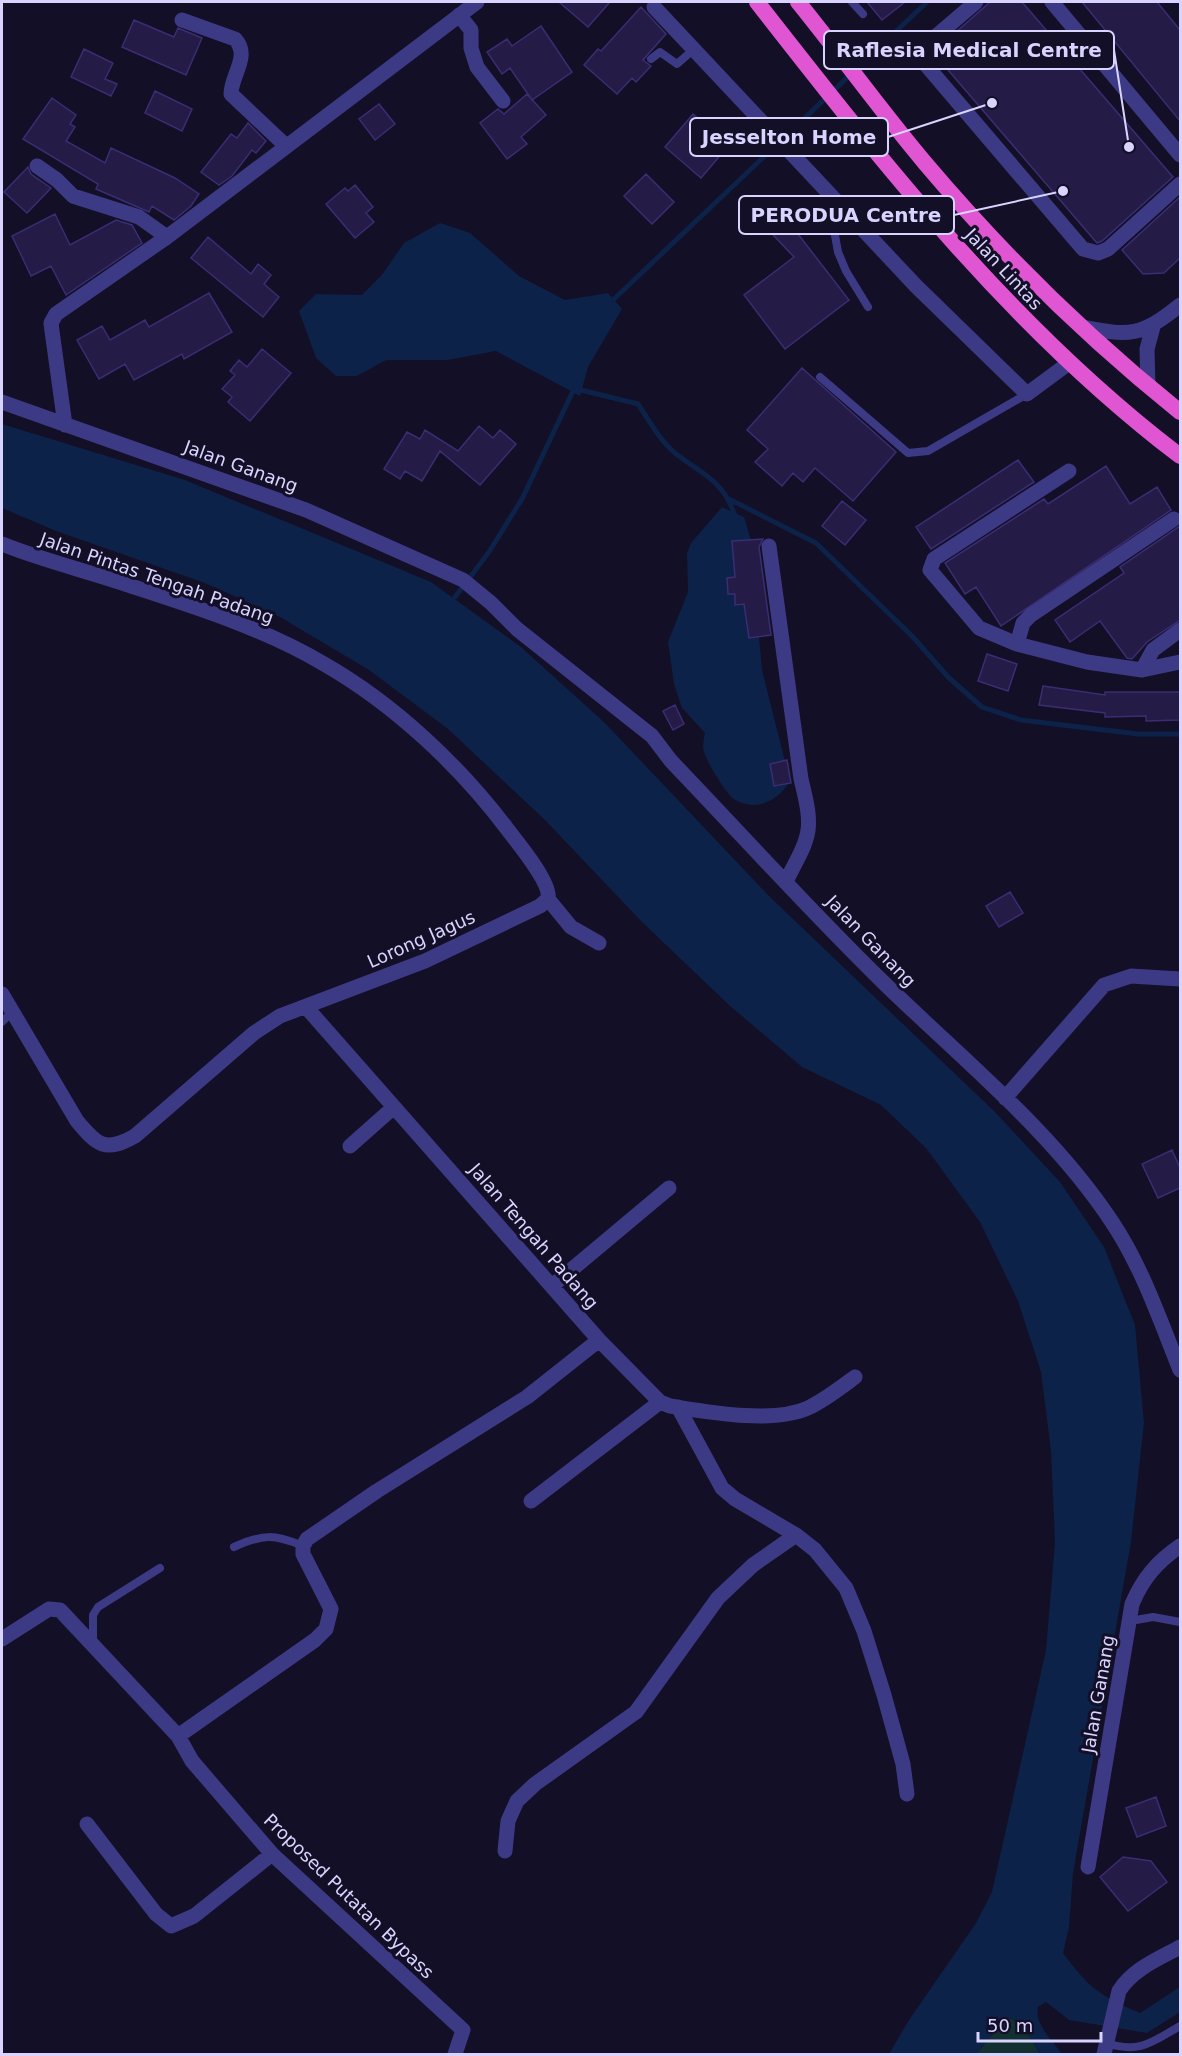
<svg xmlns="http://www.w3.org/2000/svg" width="1182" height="2056" viewBox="0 0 1182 2056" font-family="'DejaVu Sans',sans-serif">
	<rect width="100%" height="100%" fill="#130f26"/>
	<!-- green -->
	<path fill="#12302f" d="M1010,2018L1023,2025L1040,2054H976L1002,2023Z"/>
	<!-- water -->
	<path fill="#0c2248" d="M440,223L470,233L519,276L565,300L608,293L622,309L588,367L580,396L496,351L448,360H386L357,376H336L316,358L299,311L316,294L362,295L382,275L404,243Z
		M2,424L185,480L431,582L521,647L605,723L769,896L995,1112L1060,1182L1104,1247L1135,1325L1144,1423L1131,1542L1073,1873L1069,1927L1063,1953C1089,1988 1100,1996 1140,2013L1180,1987V2012L1147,2033L1069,2020L1046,2002L1038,2007C1034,2024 1053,2041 1062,2054H1040L1023,2025L1010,2018L1002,2023L976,2054H889L909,2020L976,1923L992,1892L1046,1650L1055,1542L1051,1451L1041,1372L1018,1301L980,1222L926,1148L881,1105L802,1067L729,1005L642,922L544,819L448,729L369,670L280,617L205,583L56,531L2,508Z
		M722,507L744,517L750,537L762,670L790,781C779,800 756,813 734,799C725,793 707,762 704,752C702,746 704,738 705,733L682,708L674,684L668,642L688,592L687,553L691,543Z"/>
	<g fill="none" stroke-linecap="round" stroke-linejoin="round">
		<!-- stream -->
		<path stroke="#0c2248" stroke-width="5" d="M614,299L927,2
			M581,390L638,404C649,420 660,441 675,453C700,473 722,479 734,513
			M729,499L816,543L912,636L949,678L982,707L1021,720L1138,734H1180
			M455,597L489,552L522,499L573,391"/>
	</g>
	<!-- building -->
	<path fill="#241b47" stroke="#3b2d73" stroke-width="1.5" d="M559,2H610L588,27Z
		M867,2H905L882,20Z
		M990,2H1022L1173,177L1102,241L1097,243L936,56L937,49Z
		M1082,2H1157L1180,30V121Z
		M641,7L666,34L643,60L651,66L636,82L632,78L617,94L584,65L598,49L601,51Z
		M134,20L174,37L178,28L202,38L186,75L122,47Z
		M541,26L572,72L532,100L510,68L502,74L487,52L507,39L512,46Z
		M84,49L113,63L105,79L117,84L111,96L71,77Z
		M155,91L192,109L182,131L145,113Z
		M527,94L546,115L521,137L527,144L507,159L480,123L498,109L504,114Z
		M52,98L76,115L70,124L75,127L66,141L105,163L111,148L175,178L199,194L191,206L174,220L152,206L149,212L96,189L98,184L23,139Z
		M379,104L395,124L375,140L359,119Z
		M693,114L729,145L701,178L665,147Z
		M248,123L266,141L256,153L252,150L232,176L219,185L201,172L231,134L237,138Z
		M28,167L31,174L51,188L27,213L4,192Z
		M646,174L674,202L652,224L624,196Z
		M355,185L373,207L366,213L374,222L355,238L326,204L345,188L348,191Z
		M1180,197V258L1164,273L1143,274L1122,250Z
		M784,198L794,209L805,199L820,214L798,234L849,300L785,349L744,295L794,257L760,221Z
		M55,214L70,245L116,220L132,225L142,243L66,295L51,266L31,276L12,236Z
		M208,237L251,274L258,264L271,275L264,284L279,297L263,317L191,258Z
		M209,293L232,332L184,359L182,354L134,380L125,364L99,379L77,340L102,326L110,340L145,320L149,327Z
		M262,349L291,373L250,421L228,402L232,397L222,389L235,375L230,371L239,360L247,367Z
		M802,368L896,452L853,501L815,468L803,482L793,473L782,486L755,462L768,449L747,430Z
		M479,426L493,438L500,430L516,444L480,485L440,451L422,481L405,471L400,479L384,469L407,432L420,439L425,430L458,451Z
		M1018,460L1034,482L931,549L916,527Z
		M1106,466L1130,504L1157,487L1171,510L1001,626L976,587L965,594L945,563L1044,499L1048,504Z
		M842,501L866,520L845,545L822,526Z
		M1180,526V620L1147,642L1132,659L1127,658L1100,621L1070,642L1055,620L1124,573L1120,567Z
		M763,539L759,547L771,635L749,638L744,604L735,605V594H728L727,578L735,577L732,541Z
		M987,654L1017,664L1008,691L978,681Z
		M1043,686L1105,695V692H1180V720L1146,721V716L1105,717V713L1039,705Z
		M675,705L684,724L673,730L663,711Z
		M787,760L791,783L774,786L770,764Z
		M1010,892L1023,913L999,927L986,906Z
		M1172,1150L1180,1168V1188L1158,1198L1142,1164Z
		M1156,1797L1166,1826L1137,1837L1126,1808Z
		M1123,1857L1151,1861L1167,1882L1128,1911L1100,1877Z"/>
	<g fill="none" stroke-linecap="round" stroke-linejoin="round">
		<!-- service -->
		<path stroke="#3d3a85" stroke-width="8" d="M852,2L863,14
			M651,59L660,52L677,64L694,49
			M828,197L838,252L846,271L868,307
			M820,377L908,453L928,451L1027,394
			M2,1022L12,1012
			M234,1547C263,1534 274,1534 303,1546
			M1130,1621L1153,1617L1180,1622
			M93,1642V1615L98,1607L160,1568
			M1106,2043C1140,2054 1152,2042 1180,2026"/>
		<!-- minor -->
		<path stroke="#3d3a85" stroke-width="15" d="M976,2L927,44L926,65L1083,249L1098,253L1108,249L1180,184
			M1052,2L1180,155
			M654,7L916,286L1027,394L1069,363
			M459,15L471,30V48L477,67L503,101
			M182,20L235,39C251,56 231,75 231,94L285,145
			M37,166L57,180L73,196L139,217L167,237
			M1081,327C1131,336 1140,337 1180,305
			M1148,386L1147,349L1153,327
			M2,402L306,510L463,580L491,603L517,629L652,736L671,761C742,835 811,912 884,983C962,1059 1052,1131 1112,1222C1142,1267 1160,1320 1180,1370
			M65,425L52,331L51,323L56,314L167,237L477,2
			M1069,471L934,559L930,570L979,628L1017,644L1087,662L1142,670L1180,662
			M2,544C44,561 88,571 131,586C196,607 265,629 324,664C394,704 460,766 508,830C518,843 552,884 548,899
			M769,546L801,779C814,831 811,834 786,881
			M1017,644L1023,623L1031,615L1174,519
			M1142,670L1153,650L1180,630
			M548,899L571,927L599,943
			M2,994L77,1121C97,1145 105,1153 135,1136L254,1033L280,1016L425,961L540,906L548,899
			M306,1007L599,1340L660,1402L670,1406C708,1412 772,1424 808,1408C825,1400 840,1388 855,1377
			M1005,1098L1104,985L1131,976L1180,979
			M350,1146L394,1107
			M552,1286L669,1188
			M678,1407L722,1488L735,1499L796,1535L815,1550L846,1588L864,1631L884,1695L903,1764L907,1794
			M531,1501L660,1402
			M2,1639L49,1609L60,1610L178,1736L192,1761L272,1854L463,2030L455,2054
			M178,1736L315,1640L326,1629L331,1609L303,1554V1546L307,1539L377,1491L527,1397L599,1340
			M87,1824L156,1914L171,1926L194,1916L272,1854
			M505,1851L508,1821L517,1801L535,1784L636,1712L718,1598L753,1565L796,1535
			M1088,1867L1132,1604C1143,1578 1157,1562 1180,1546
			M1104,2054L1119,1991C1133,1969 1158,1959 1180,1947"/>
		<!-- trunk -->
		<path stroke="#e055d1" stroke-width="16" d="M757,2C885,166 1013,329 1180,456
			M798,2C841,55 881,111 925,163C1002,254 1088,338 1180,412"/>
	</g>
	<g text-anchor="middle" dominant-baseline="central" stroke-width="6" stroke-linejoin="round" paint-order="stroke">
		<!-- street labels -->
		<g font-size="18" fill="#d9d4ff" stroke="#130f26">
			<text transform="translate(1004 269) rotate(47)">Jalan Lintas</text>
			<text transform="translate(241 466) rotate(20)">Jalan Ganang</text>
			<text transform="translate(157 578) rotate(19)">Jalan Pintas Tengah Padang</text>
			<text transform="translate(421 939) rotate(-24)">Lorong Jagus</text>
			<text transform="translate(871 941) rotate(46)">Jalan Ganang</text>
			<text transform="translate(534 1236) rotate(49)">Jalan Tengah Padang</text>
			<text transform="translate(1098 1694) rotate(-80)">Jalan Ganang</text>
			<text transform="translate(349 1896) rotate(44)">Proposed Putatan Bypass</text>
		</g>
	</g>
	<!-- callouts -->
	<path fill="none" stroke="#d9d4ff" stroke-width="2" d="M1129 147L1114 50M992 103L888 137M1063 191L954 215"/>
	<g fill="#d9d4ff" stroke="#130f26" stroke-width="2">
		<circle cx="1129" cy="147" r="6"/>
		<circle cx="992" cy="103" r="6"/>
		<circle cx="1063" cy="191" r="6"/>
	</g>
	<g fill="#130f26" stroke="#d9d4ff" stroke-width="2">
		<rect x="824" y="31" width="290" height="38" rx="6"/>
		<rect x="690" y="118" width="198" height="38" rx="6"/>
		<rect x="739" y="196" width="215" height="38" rx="6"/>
	</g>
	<g font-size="20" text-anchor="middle" font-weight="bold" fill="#d9d4ff">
		<text x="969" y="57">Raflesia Medical Centre</text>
		<text x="789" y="144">Jesselton Home</text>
		<text x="846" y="222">PERODUA Centre</text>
	</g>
	<!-- border -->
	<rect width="1182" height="2056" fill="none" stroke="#d9d4ff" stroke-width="6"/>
	<!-- scale -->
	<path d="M978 2032v9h123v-9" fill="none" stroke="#d9d4ff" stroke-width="3"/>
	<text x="987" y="2032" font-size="18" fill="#d9d4ff" stroke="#130f26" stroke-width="4.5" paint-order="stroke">50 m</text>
</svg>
